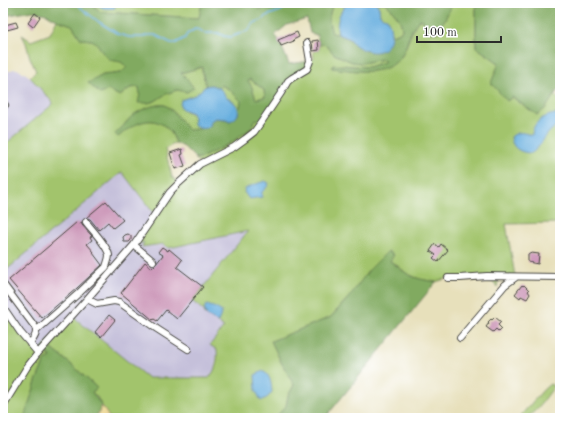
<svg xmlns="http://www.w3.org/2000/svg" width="563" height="421" viewBox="0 0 563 421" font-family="'Old Standard TT',serif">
	<rect width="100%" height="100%" fill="#fff"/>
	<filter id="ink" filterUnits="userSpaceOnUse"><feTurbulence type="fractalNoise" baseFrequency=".025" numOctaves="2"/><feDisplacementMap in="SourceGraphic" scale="8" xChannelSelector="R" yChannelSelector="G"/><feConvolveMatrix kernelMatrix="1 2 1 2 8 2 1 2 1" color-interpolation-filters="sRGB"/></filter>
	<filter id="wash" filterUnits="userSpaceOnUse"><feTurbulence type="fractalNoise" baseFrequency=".012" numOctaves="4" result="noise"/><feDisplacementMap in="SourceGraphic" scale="16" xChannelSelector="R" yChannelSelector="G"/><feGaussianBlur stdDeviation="0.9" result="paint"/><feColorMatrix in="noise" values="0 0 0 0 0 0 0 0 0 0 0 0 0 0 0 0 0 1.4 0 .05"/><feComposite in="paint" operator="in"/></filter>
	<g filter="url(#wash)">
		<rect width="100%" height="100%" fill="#e7e0bb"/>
		<!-- industrial -->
		<path fill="#c5c0da" d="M14,69H17L26,74L30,77L53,103V104L3,146V73Z
			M122,172L155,215L143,247L211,239L248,231L192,301L224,327L210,345L217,350V356L214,371L209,379L148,378L72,316L38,353L3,307V273Z"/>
		<!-- green -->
		<path fill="#a2c46c" stroke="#66784c" d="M92,3H202L199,18L100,12Z
			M334,3H348L343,8L337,28L338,34H332C328,21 328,15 334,3Z
			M377,3H386C392,11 402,18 402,30L398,33L391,35C390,27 387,20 380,16L379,8Z
			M453,3H476V47L499,63L507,101L512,97L545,109L554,95L560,100V223L506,224L515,276H499L497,287L494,282L482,280L448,278L436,282L419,279L406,273L398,266L390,261L349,297L331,317L272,341L281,362L294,385L288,396L286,406L275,418H109L97,397L92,392L97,388L73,366L46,344L72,316L148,378H209C216,370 218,361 217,350L210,345L224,327L205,314L204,311L192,301L248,231L169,248L162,244L142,247L144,242L134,245L155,215L122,172L3,273V146L53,104V103L30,77L36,71L30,58L26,43L22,35L31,41L50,34L57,20L72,25L81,39L92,40L99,45L102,52L121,62L127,67L121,73L103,75L89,83L100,94L108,90L120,96L130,88L139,87L140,94L148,103L155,101L165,94L177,90L187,92V79L181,73L202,67V71L206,86L195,95L181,100L185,111C195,113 194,119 197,127L201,129L188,130C183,124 172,108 165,105C156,103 136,111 130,118C128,120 126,123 124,125C122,128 118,131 116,134L118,137C133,124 151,112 168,129C172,132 174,139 176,143L165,149L172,177L179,183L200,164L195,158H201L229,144L250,129L256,119L285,86L310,61L314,59L313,51L319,50V45L324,44L329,48L334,54L352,62L362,63L384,59V62L368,67L341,65L332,68L361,71H373L402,56L416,23L421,19L423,20L425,29L440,25L444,21Z
			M250,79L264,90L265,97L256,99L251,85L248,81Z
			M221,85L229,89L241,101L240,107L238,110L237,106L231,100L226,98L220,89Z
			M3,307L38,353L41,349L51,357L45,361L37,379L24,418H3Z
			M550,384L552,385L553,388C546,397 533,418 522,418V414L544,389Z"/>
		<!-- forest -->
		<path fill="#81aa60" stroke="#566a46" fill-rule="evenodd" d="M3,3H92L100,12L199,18L202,3H259V10L265,7L268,3H334C328,15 328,21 332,33L338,34L342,36L348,38L351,40L353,43L366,51L389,43L391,35L398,33L402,30C402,18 392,11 386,3H453L444,21L440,26L439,32C427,35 425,32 423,20L420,19C412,26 409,38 405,49C393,79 358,71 332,68L333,65L368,67L384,62V59L362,63L352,62L334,54L329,48L324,44L319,45L317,35L310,33L307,19L287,25L275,35L279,40L289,64L310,61L309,64L292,78L262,121L256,119L250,129L239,137L229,144L201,158H195L184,147L176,143C174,139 172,132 168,129C151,112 132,125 118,137L115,134C118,131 122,128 124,125C126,123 128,120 130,118C136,111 156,103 164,105C172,107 183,124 188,130L207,128L211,121L215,118L226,119L230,121L238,115V110L240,107L241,101L229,89L221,85L220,89L211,85L206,86L202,70V67L181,73L187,79L194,88L187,92L177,90L166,94L155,101L148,103H138L140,94L139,87L130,88L120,96L108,90L100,94L88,83L103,75L121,73L127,67L121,62L110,60L102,52L98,45L92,40L81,39L72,25L57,20L46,14L33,11L3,16ZM250,79L264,90L265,97L256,99L251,85L248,81Z
			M476,3H560V87L545,109L537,115L512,97L507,101L491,83L499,63L476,47Z
			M388,251L394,255L390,261C396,265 400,269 406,273C415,279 426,280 436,282L325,418H275L286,406L288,396L294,385L281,362L271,341L331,317L349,297L369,270Z
			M46,344L73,366L97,388L92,392L102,406L96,418H24L37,379L45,361L51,357L41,349Z"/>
		<!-- sand -->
		<path fill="#eeda9e" stroke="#8c8264" d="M102,406L109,417V418H96Z"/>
		<!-- water -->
		<path fill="#68afdf" stroke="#4a6d85" d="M100,3H113L115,5V8C110,9 103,9 99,6Z
			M348,3H377L379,8L380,15L383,17L387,18C389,23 391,28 391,33C392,47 380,55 368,51C364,50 357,47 354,44C351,41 353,41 350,39C346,36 342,37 338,34C336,21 339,12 348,3Z
			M211,85C214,86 218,87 220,89C223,91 224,94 226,97C229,100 227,97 231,100C241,107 241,117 230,121L226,119L215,118L211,121L210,126C204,130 199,129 193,124L194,118L192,113L182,109L180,105L181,100L195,95L206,86Z
			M560,113V125C550,128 545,138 539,146C537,149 534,151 532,153C521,153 512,149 511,137C519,130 523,133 532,135C533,120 546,115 560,113Z
			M265,181L269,183L267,187L262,192V197L249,199L244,192L245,189L253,185Z
			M207,305L216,308L222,312L218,322C210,319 203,315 205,306Z
			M263,371C271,376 271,383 272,392L268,397L261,401L256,391L255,375Z"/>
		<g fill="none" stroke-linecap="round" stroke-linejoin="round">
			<!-- stream -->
			<path stroke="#68afdf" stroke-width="1.5" d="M72,3L76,4L99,22L118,34L129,37H143L148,35H155L171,43H176L185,38L187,34L195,29L200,30L204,33H218L224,36L231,37L249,30L252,24L256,22L260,21L266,16L280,11L290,5L295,3
				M3,5L14,3"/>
		</g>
		<g id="blocks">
			<!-- building -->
			<path fill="#cc98b9" d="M35,13L40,17L33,27L28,23Z
				M16,22L18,27L7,30L5,25Z
				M297,32L299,37L293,40L294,41L281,46L278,40Z
				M318,40L319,50L313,51L312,41Z
				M182,149L183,154L181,155L185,166L175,169L170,153Z
				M106,201L123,220L113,228L108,222L99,230L90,219L86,218Z
				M77,222L79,224L82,222V225L92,236L90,237L92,240L87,244L94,252L93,253L102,265L77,288L42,318L9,280Z
				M128,234L131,236V240L129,242H124L123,237L125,235Z
				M435,244L439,247L441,244L448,250L438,262L433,258L436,255L430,251Z
				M162,247L168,251L169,249L182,260L177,267L203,287L177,319L166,310L157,321L154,319L153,320L121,293L145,262L152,268L156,264L163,255L158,252Z
				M531,253L539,254L538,264L528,262V254H530Z
				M522,285L523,286L524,285L529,290L528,291L530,294L527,299L521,296L520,298L515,294Z
				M109,315L115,320L101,337L95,332Z
				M495,317L501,322L498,325L502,329L499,332L496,329L493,332L486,327L489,323L488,322L491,319L492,320Z"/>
		</g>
	</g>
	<g filter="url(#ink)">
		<use href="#blocks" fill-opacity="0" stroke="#474641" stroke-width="1"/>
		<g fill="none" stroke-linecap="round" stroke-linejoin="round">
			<!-- minor casing -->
			<g stroke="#474641" stroke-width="8">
				<path id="minor" d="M3,103L5,105L3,107
					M134,245L153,261
					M448,278H460L487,276L560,277
					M3,284L35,327C38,333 34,338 30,344
					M87,299L97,304L114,301L119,302L157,329L188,349
					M3,307L20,332L38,353L87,299L134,245L170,192L179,183L200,164L234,147L245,139L254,132L262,121L281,93L288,81L292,78L307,69L310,61L307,43
					M36,331L79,293L106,267C107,263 109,259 109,255C107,245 92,230 86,222
					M460,338L505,285L516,277
					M3,406L27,367L38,353"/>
			</g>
			<!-- minor -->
			<use href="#minor" stroke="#fff" stroke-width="6"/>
		</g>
	</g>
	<!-- margin -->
	<rect width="563" height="421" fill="none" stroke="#fff" stroke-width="16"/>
	<!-- scale -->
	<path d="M417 36v6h84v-6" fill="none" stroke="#2b2b2b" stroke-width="2"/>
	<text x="423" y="36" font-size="12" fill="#2b2b2b" stroke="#ffffff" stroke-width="3" paint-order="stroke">100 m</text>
</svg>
